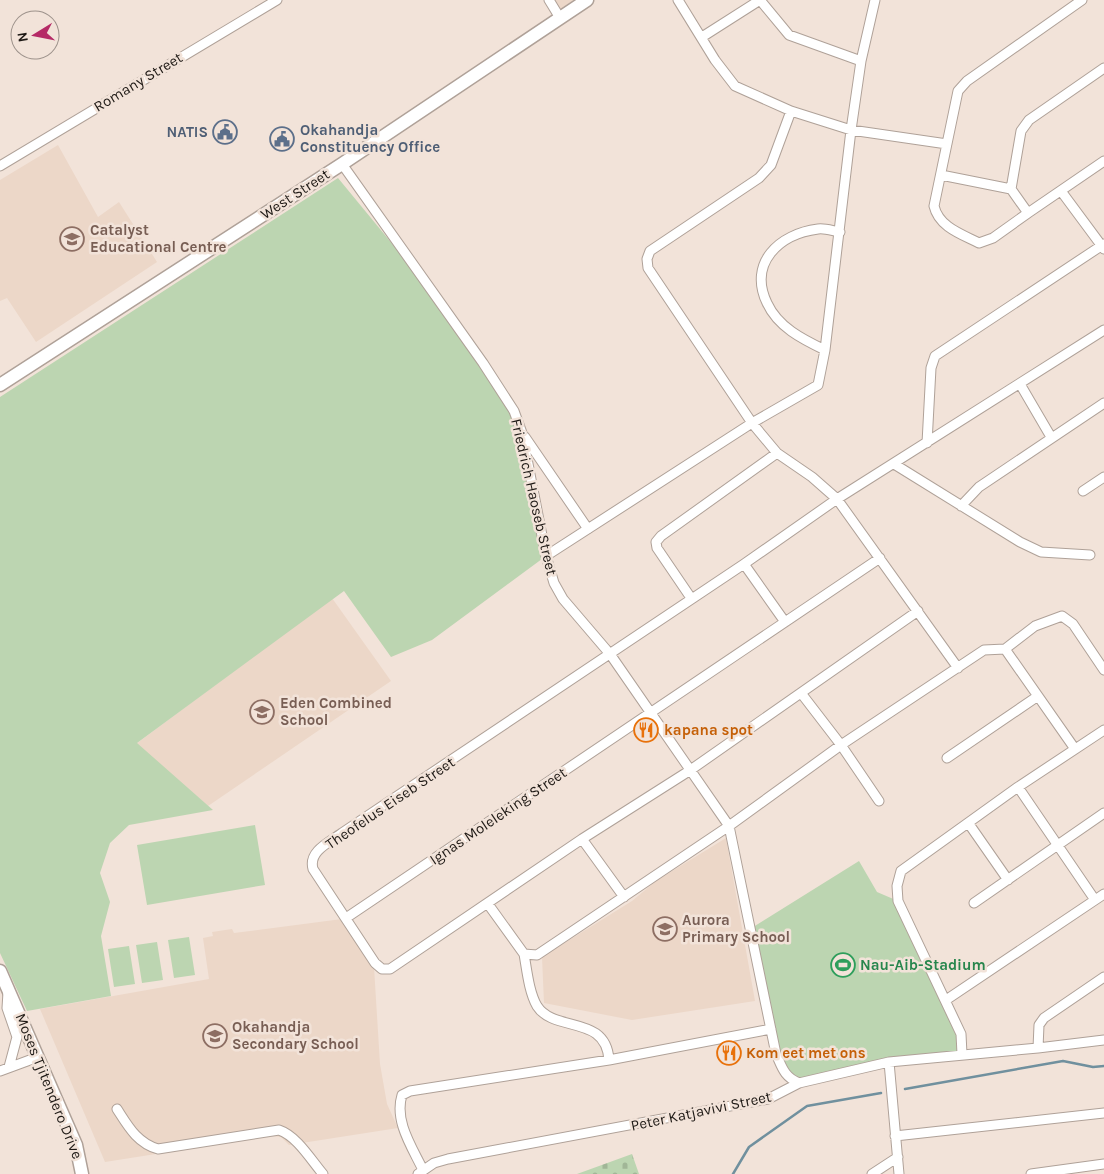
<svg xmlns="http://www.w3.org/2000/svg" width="1104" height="1174" viewBox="0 0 1104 1174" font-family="Karla,sans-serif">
	<defs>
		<pattern id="cemetery-stones" width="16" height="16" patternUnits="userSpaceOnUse" patternTransform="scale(1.25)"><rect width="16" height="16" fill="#bcd5b1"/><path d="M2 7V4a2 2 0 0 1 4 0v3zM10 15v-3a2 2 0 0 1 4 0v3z" fill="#a1b697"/></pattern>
	</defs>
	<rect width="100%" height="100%" fill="#f2e3d9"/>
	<!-- built -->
	<path fill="#ecd7c8" d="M550,0H587L560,18Z
		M58,145L98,217L119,202L157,262L36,342L7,298L0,301V180Z
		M332,598L391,681L208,806L136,744Z
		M726,838L755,1001L632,1020L544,1003L542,957L632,901L656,881Z
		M342,919L374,967L380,1064L387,1104L398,1128L289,1145L281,1137L271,1136L105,1162L40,1009L209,979L203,938L213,936L212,932L232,929L234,933Z"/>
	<!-- grass -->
	<path fill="#bcd5b1" d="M338,178L436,297L514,411L546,556L432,640L391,657L344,591L137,743L213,810L129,825L110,843L100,873L110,902L101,936L111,996L27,1011L0,953V397Z
		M255,825L265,885L147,905L137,845Z
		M859,861L877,892L898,901L961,1034L962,1054L889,1062L799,1083L785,1074L750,929Z
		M189,937L195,975L174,978L168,940Z
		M157,942L163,980L142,983L136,945Z
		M129,946L135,984L114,987L108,949Z"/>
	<!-- cemetery -->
	<path fill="url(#cemetery-stones)" d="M632,1154L639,1174H577Z"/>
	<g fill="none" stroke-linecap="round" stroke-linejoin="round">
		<!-- stream -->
		<path stroke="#70909e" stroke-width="2.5" d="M905,1089L1063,1061L1093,1067L1104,1066
			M733,1174L749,1147L807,1106L881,1093"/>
		<!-- street casing -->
		<g stroke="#afa198" stroke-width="11">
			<path id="street" d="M549,0L560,18
				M678,0L715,60L735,86L791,111L851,130L947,144
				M760,0L789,35L861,61
				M702,37L760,0
				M791,111L771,165L759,178L650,251L647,259L648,268L752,423L777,453L812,477L837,499L958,668
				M342,164L483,363L514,411L522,433L546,556L554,583L563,599L610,654L729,826L776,1054C782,1067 784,1077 799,1083
				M0,166L277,0
				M941,175L1011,189L1028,213L1104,161
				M1011,189L1021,131L1029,120L1104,68
				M1061,191L1104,249
				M1028,213L993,238L979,243C961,234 939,227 934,206L958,91L967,81L1082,0
				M825,350C802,339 778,327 767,303C748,263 779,234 818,229C825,228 833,231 840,232
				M1020,384L1051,437
				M525,437L588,529
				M927,443L931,368L935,356L1104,244
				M894,464L1020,542L1041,552L1090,555
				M1083,491L1104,477
				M961,506L979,487L1104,403
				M546,556L752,423L818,385L825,350L851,130L861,61L875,0
				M744,564L785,622
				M691,598L657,548L656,542L661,536L777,453
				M918,611L689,771L582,839L390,969H382L375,963L313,869C308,851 330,842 342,833L744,564L837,499L1104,330
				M1005,649L1075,749
				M801,693L841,745L879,801
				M947,758L1038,696
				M1018,787L1095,900
				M969,824L1008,880
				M582,839L624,897
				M974,903L1104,813
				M488,904L524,954L537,955L729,826L841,745L984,650L1005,649L1035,626L1062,616L1073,624L1104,670
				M346,918L880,558
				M524,954C527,971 529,992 537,1006C554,1033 606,1014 609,1060
				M8,992L7,1008L17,1037L9,1067
				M946,1000L1104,894
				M1038,1048L1039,1025L1044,1018L1104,977
				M962,1054L961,1034L898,901L897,886L901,871L1018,787L1104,730
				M889,1062L899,1174
				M0,1071L38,1057
				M117,1109C128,1126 137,1143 158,1149L279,1130C297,1136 311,1160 323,1174
				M895,1136L1104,1113
				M423,1170C412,1147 394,1121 402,1095L410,1091L609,1060L771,1029
				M418,1174L434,1163L448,1159L768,1099L799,1083L889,1062L1038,1048L1104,1040
				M872,1174L898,1157
				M1031,1174L1104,1164"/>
		</g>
		<!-- secondary casing -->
		<g stroke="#afa198" stroke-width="15">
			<path id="secondary" d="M0,385L342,164L587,0
				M0,971L76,1145L82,1174"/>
		</g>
		<!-- street -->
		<use href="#street" stroke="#fff" stroke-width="9"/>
		<!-- secondary -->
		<use href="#secondary" stroke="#fff" stroke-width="12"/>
	</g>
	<!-- icons -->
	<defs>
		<g id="civic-ring" transform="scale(1.25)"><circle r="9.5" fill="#f2e3d9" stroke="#5c6f8a" stroke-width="1.5"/><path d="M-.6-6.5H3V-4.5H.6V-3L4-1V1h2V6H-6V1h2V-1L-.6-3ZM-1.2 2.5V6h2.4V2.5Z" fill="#5c6f8a"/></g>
		<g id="school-ring" transform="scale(1.25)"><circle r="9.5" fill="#f2e3d9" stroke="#8d6e63" stroke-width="1.5"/><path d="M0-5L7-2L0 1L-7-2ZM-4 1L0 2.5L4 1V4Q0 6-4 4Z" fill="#8d6e63"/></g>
		<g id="restaurant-ring" transform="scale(1.25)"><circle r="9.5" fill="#f2e3d9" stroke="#e8710a" stroke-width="1.5"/><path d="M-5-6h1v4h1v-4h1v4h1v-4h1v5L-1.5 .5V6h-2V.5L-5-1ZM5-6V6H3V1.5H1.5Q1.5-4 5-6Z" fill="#e8710a"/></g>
		<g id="stadium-ring" transform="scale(1.25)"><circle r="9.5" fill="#f2e3d9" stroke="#2e9e5b" stroke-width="1.5"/><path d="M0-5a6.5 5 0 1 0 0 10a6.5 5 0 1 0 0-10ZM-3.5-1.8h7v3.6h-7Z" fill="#2e9e5b"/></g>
	</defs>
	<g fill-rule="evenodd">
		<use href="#civic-ring" x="225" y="132"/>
		<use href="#civic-ring" x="282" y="139"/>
		<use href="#school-ring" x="72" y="239"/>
		<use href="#school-ring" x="262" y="712"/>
		<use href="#restaurant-ring" x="646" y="730"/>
		<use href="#school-ring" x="665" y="929"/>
		<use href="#stadium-ring" x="843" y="965"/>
		<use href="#school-ring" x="215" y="1036"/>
		<use href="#restaurant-ring" x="729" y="1053"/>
	</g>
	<g text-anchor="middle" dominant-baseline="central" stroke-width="5" stroke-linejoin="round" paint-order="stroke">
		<!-- street labels -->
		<g font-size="15" fill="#1e1915" stroke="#f2e3d9">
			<text transform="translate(138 82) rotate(-31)">Romany Street</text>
			<text transform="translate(295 194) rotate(-33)">West Street</text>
			<text transform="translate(534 497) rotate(77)">Friedrich Haoseb Street</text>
			<text transform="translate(390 803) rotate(-34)">Theofelus Eiseb Street</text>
			<text transform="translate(498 816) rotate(-34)">Ignas Moleleking Street</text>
			<text transform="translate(49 1086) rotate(68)">Moses Tjitendero Drive</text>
			<text transform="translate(701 1111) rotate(-12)">Peter Katjavivi Street</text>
		</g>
		<!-- service labels -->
		<g font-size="15" font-weight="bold" fill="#4e5e75" stroke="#f2e3d9" text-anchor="start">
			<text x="300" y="130">Okahandja<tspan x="300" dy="17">Constituency Office</tspan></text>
			<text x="208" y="132" text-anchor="end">NATIS</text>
		</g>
		<!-- education labels -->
		<g font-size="15" font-weight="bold" fill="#785e54" stroke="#f2e3d9" text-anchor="start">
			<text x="90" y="230">Catalyst<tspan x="90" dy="17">Educational Centre</tspan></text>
			<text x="280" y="703">Eden Combined<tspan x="280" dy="17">School</tspan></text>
			<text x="682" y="920">Aurora<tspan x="682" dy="17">Primary School</tspan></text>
			<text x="232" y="1027">Okahandja<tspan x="232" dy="17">Secondary School</tspan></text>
		</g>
		<!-- food labels -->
		<g font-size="15" font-weight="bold" fill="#c56008" stroke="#f2e3d9" text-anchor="start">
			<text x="664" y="730">kapana spot</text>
			<text x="746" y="1053">Kom eet met ons</text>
		</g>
		<!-- leisure labels -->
		<g font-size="15" font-weight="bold" fill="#27864d" stroke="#f2e3d9" text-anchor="start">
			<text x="860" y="965">Nau-Aib-Stadium</text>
		</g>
	</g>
	<!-- north arrow -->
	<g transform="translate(35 35) rotate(260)"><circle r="24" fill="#f2e3d9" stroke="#9d928b"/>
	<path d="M0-4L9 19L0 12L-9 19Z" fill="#b52a66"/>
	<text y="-8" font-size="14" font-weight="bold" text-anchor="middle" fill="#1e1915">N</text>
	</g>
</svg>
